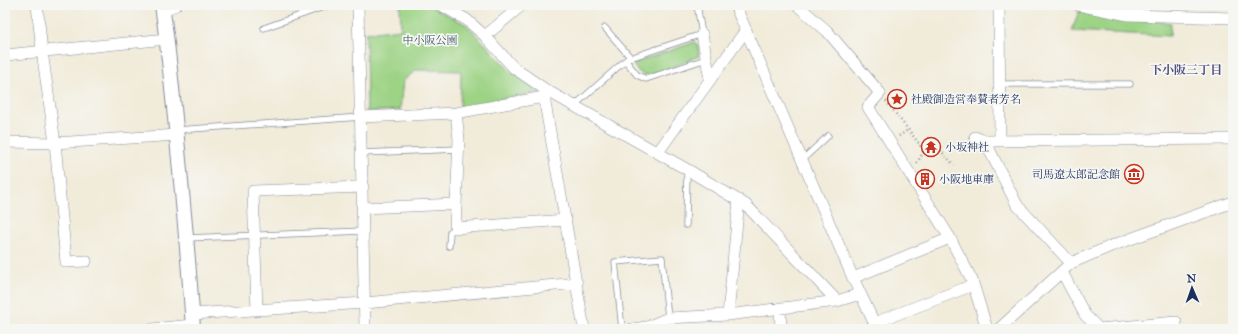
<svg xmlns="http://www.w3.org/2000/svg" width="1238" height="334" viewBox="0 0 1238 334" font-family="'IM FELL Great Primer','Noto Serif JP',serif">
	<rect width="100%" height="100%" fill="#f6f6f2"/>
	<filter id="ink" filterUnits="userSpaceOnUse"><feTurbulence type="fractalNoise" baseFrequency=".025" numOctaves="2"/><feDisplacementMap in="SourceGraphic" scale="8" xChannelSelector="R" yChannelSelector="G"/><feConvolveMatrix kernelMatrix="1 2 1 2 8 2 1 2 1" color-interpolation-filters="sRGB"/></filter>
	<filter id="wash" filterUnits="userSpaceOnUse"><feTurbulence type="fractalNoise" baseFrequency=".012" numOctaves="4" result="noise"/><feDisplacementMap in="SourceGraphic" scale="16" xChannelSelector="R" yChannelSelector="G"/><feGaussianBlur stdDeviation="0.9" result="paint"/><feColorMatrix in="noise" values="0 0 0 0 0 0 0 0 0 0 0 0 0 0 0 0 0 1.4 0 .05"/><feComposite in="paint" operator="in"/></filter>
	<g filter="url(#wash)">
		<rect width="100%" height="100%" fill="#f1ebd9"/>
		<!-- green -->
		<path fill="#9dd385" stroke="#5c8172" d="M400,5H428L467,25L511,72L540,92L460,107L461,71L416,70L403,81L400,110L367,112L366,33L401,29Z
			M1079,11L1171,23L1170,36L1072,31Z
			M695,42L698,45L699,56C689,60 654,76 646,75C640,74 637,70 634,66V63Z"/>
	</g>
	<g filter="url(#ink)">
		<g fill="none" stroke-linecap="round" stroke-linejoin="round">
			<!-- service casing -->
			<g stroke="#868d9c" stroke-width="7">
				<path id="service" d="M264,28L329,5
					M605,28L631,58
					M626,61L637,75L646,79L706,59
					M1000,84H1130
					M575,105L627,59L702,34L697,5
					M177,130L361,117
					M362,153L458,149
					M802,160L828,136
					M686,225L687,169
					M187,238L364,231
					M449,246L450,232L455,228
					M622,329L615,262L662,258L668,318"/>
			</g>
			<!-- minor casing -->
			<g stroke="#868d9c" stroke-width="12">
				<path id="minor" d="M37,5L42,51L55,143L66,262L86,261
					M358,5L365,329
					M441,5L467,20L485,36L514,68L546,90L688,170L746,205L837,301
					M735,5L853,278L877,329
					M797,5L827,31L880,93L868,107L950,238L972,280L987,329
					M999,5L1000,141
					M1078,5L1128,15L1233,18
					M163,10L176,5
					M702,34L710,80
					M485,36L522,5
					M5,55L167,39
					M546,90L544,97L584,329
					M456,113L459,139L455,228L566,220
					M361,117L456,113L544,97
					M975,137L985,141L1017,205L1071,263
					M985,141L1233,139
					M5,142L55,143L177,135
					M658,152L746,30
					M363,208L456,204
					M1062,272L1085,315L1099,329L1176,322V329
					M853,278L950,238
					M780,308L781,329
					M257,311L253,191L363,187
					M192,314L365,303L577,283
					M728,315L739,200
					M874,323L973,285
					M152,329L192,325
					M632,329L647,327L668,318L728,315L837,301L860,294
					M999,329L1071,263L1111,246L1233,202"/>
			</g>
			<!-- tertiary casing -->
			<g stroke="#868d9c" stroke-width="16">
				<path id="tertiary" d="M162,5C170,60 175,116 180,171C185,224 190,276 193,329"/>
			</g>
			<!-- path -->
			<path stroke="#868d9c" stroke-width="2.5" stroke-dasharray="1 3" stroke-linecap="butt" d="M886,101L927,154
				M899,136L908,130
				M920,146L932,136
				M917,163L924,151L937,147L954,165"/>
			<!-- service -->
			<use href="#service" stroke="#fff" stroke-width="5.5"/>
			<!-- minor -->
			<use href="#minor" stroke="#fff" stroke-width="11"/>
			<!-- tertiary -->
			<use href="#tertiary" stroke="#fff" stroke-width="14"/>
		</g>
	</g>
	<!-- icons -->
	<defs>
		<g id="sight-ring" transform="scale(1)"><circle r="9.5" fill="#f6f6f2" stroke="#c8321e" stroke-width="1.5"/><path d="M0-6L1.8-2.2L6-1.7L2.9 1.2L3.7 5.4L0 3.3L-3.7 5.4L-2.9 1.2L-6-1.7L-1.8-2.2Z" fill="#c8321e"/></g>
		<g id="temple-ring" transform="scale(1)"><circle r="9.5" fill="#f6f6f2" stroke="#c8321e" stroke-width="1.5"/><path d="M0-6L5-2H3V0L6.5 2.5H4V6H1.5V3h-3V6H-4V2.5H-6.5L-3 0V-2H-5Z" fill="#c8321e"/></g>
		<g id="museum-ring" transform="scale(1)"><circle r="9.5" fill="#f6f6f2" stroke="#c8321e" stroke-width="1.5"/><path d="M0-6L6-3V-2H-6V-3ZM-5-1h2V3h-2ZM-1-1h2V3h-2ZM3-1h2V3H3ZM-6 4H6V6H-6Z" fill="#c8321e"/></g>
		<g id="building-ring" transform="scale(1)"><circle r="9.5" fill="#f6f6f2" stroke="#c8321e" stroke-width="1.5"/><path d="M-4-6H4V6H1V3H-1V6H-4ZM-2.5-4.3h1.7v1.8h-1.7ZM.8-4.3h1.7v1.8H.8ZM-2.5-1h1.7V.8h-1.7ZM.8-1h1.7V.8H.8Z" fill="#c8321e"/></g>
	</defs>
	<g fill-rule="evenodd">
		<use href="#sight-ring" x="897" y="99"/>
		<use href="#temple-ring" x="931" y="147"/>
		<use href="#museum-ring" x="1134" y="174"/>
		<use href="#building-ring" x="925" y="179"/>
	</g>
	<g text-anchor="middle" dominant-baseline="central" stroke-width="3.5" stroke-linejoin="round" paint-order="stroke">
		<!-- park labels -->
		<g font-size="11" fill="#3c5868" stroke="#f6f6f2">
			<text x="430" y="40">中小阪公園</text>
		</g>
		<!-- poi labels -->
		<g font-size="11" fill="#1b2f5e" stroke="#f6f6f2" text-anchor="start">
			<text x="911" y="99">社殿御造営奉賛者芳名</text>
			<text x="945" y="147">小坂神社</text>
			<text x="1120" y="174" text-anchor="end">司馬遼太郎記念館</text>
			<text x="939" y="179">小阪地車庫</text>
		</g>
		<!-- neighbourhood labels -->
		<g font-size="12" font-weight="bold" fill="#545283" stroke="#f6f6f2">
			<text x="1186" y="70">下小阪三丁目</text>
		</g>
	</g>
	<!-- margin -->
	<rect width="1238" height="334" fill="none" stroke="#f6f6f2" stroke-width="20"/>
	<!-- north arrow -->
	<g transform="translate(1192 288) rotate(358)" stroke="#f6f6f2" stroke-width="3" paint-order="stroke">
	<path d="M0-3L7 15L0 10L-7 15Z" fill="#1b2f5e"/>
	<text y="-6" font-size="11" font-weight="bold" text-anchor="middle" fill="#1b2f5e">N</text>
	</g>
</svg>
